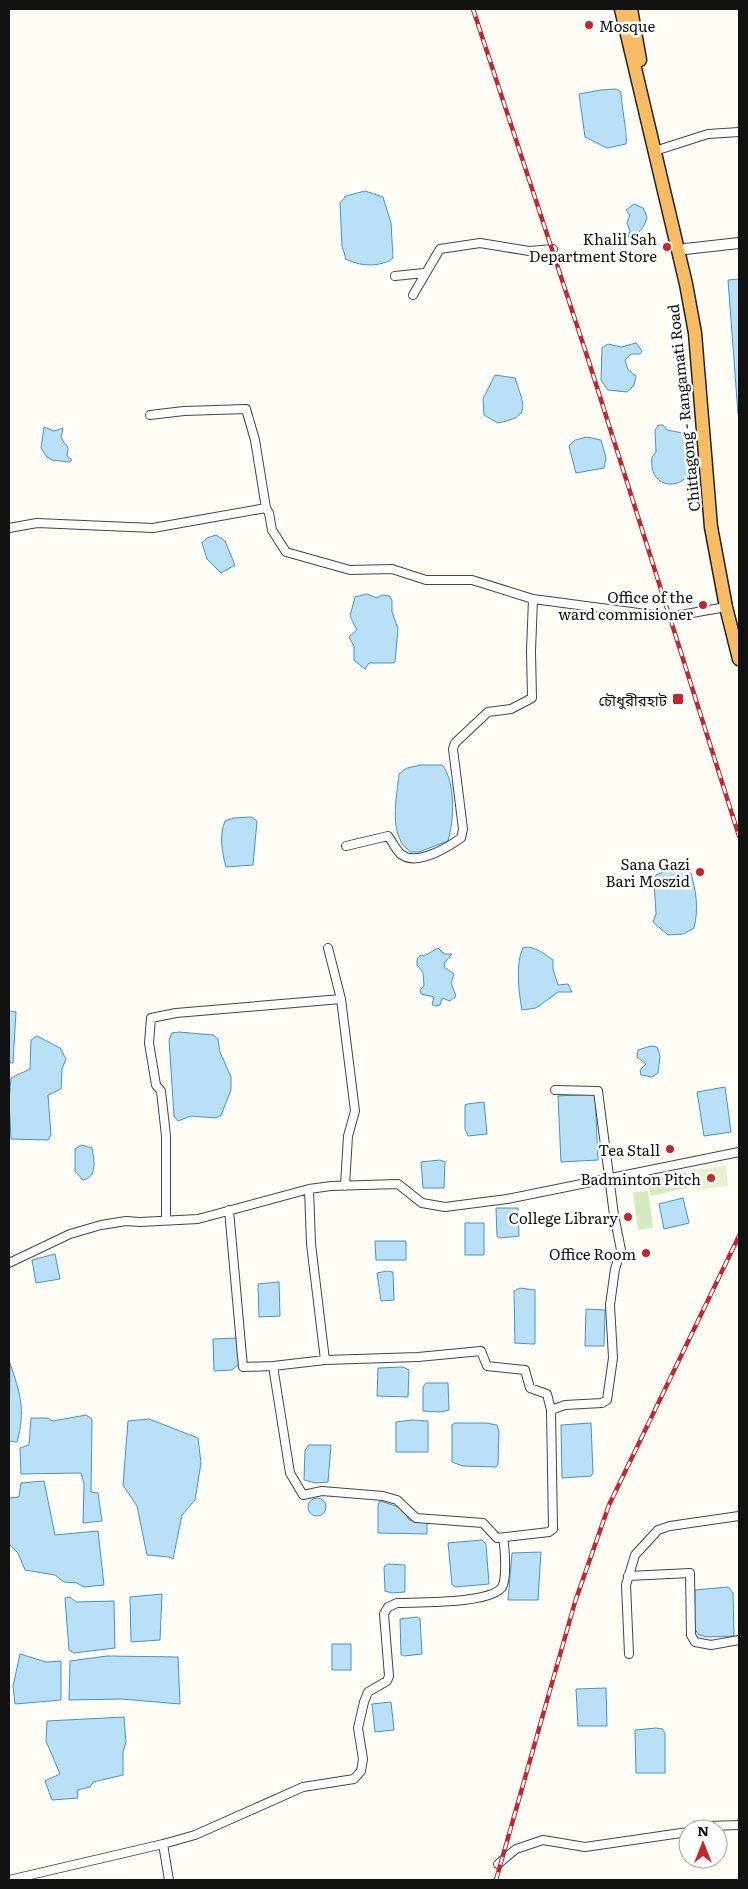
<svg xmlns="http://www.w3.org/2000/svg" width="748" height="1889" viewBox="0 0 748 1889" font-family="Literata,'Noto Sans Bengali',serif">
	<rect width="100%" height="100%" fill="#fffdf5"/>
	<!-- green -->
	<path fill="#d5ebbd" d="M686,1172L689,1187L651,1196L648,1181Z
		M648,1191L653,1228L638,1230L633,1192Z"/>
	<!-- pitch -->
	<path fill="#e6f2cf" d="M726,1166L728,1186L696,1190L693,1170Z"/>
	<!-- water -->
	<path fill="#b9e0f7" stroke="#3f96cf" d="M601,90L616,89L621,92C621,103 628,138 626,144L607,148L585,137L579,94Z
		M365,191L383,197L391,223L393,258C381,268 358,266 346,259L342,246L340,203L346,196Z
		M634,204L643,208L647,217C645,227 637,237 628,237L630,231L627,223L630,215L626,210Z
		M739,279V414H738L728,280Z
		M636,343L642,351L640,354H631L625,360L628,370L636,376L634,385L627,392L608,390L601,380L602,348L608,344L621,347Z
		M495,375L515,378C524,406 532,416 498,423L484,415L483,399Z
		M659,425H663L667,430L683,433C686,440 690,447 692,454C699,490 647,497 652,457L656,452L655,430Z
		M44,427L54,431L63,428L61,438L68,448L67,456L72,460L69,462L52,460L47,457L41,448Z
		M587,437L601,440L606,458L604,468L576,473L569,446L575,440Z
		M216,535L225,541L235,565L221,573L207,559L202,543L207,538Z
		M367,594L377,598L382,595L389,596L392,600V612L398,629L395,661L393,663H369L365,669L354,660V646L349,637L357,630L350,616L355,597Z
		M421,765H442C456,781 454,821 448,841L419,852H411C387,837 397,797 399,774L407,768Z
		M251,817L257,821L253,865L226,867C222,853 219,835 225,821L234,818Z
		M687,869L690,870C696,889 699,909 694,928L683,934L668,935L653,922L656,914L654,881L656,875L668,870Z
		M528,947C539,949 544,954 553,960V969L558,985L568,984L572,992H558L536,1008L522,1010C519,994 515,963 523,948Z
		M438,948L444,954H452L445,962L444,967L454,974L451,983L456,996L450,1001L442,998L440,1005L435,1006L432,1004L434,997L421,994L420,990L424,986L423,972L417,965V959L421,955L424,956Z
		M9,1011L16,1012L13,1063L9,1062Z
		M179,1032L213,1035L218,1039L220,1052L231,1077V1090L221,1115L216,1118L191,1116L178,1121L174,1116L169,1040L172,1033Z
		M37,1036L60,1048L66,1059L62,1069L61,1089L48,1095L51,1135L48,1140L11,1139L9,1101L11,1078L30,1069L31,1040Z
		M651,1046L657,1047L660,1056L658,1073L652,1077L641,1075L640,1070L646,1064L637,1057L638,1050Z
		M725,1087L731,1132L704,1136L697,1092Z
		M595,1094L598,1160L561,1162L558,1096Z
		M484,1102L487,1134L468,1136L465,1129V1106L467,1104Z
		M81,1145L92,1148C94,1159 98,1177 83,1180L75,1171V1149Z
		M440,1160L445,1162L444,1188H423L421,1162Z
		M683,1198L689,1223L664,1229L659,1204Z
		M496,1208H518L519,1236L500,1238L497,1236Z
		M465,1223H484V1255H465Z
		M375,1241H406V1260H376Z
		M55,1254L60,1279L36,1283L32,1260Z
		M387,1271L393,1272L394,1300L381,1301L377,1273Z
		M279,1282L280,1316L259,1317L258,1284Z
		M520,1288L535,1290V1344H532L515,1343L514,1291Z
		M586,1309L605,1310L604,1346H585Z
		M238,1338L239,1364L232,1370L214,1371L213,1339Z
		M10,1363C20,1393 26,1410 17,1442L9,1441Z
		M403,1367L409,1370L408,1397L377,1396L378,1368Z
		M426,1383H448L449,1410L440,1412L423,1411V1387Z
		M86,1415L92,1419L91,1492L98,1493L102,1521L83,1523L84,1484L81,1473L21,1474L20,1448L29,1445L31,1418H47L53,1421Z
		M149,1419L198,1438L201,1463L195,1500L182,1515L173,1559L169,1557L147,1555L137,1506L123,1485L128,1421Z
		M412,1420L428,1421V1452H396V1422Z
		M455,1423H486L497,1425L499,1432L498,1464L496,1467L463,1466L452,1462V1425Z
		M591,1423L593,1473L591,1476L562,1478L561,1425Z
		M309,1445H331L328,1482L316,1483L304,1480L305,1450Z
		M44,1481L55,1535L98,1531L104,1585L84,1587L77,1583L64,1582L55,1575L25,1570L18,1553L9,1544V1498L19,1497L21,1483Z
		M308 1507a9 9 0 1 1 18 0a9 9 0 1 1-18 0Z
		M380,1501L402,1508L409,1520L427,1522V1534L378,1533V1505Z
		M482,1540L486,1544L489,1584L455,1587L452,1584L448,1543Z
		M541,1552L538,1600H508L512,1553Z
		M388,1564L405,1565V1592L392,1593L385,1591L384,1567Z
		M728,1587L733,1593L734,1636L707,1637L699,1635L694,1628L695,1590Z
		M162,1594L160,1640L131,1642L130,1597Z
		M70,1597L76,1602L114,1601L115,1648L74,1653L69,1650L65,1598Z
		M417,1617L420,1619L422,1654L404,1656L401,1654L400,1619Z
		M332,1644H351V1670H332Z
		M20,1654L46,1662L61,1661V1700L15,1704L13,1686Z
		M107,1656L178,1657L180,1704L121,1699L69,1700L70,1661Z
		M606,1688L607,1726H578L576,1689Z
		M391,1702L394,1730L375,1732L372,1704Z
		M124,1717L126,1742L123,1752V1775L93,1782L90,1787L77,1790L78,1798L52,1800L45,1781L60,1774L46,1741L47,1721Z
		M656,1728L662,1729L665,1733V1773H636L635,1730Z"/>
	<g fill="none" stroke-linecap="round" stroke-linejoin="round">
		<!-- minor casing -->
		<g stroke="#444" stroke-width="10">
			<path id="minor" d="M661,149L708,134L739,132
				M395,276L424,273
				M413,295L440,249L480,243L529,251L553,249
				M150,415L184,411L246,409L255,440L266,508L269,513L272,530L286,552L350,570L392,569L426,580H472L533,599L669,617L726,607
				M9,528L37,523L153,528L266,508
				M346,846L388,836C393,842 396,851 402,855C418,866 448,847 461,838L463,829L453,749L455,743L488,712L511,709L532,698L531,651L533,599
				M328,948L341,999
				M229,1210L243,1367L273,1366L290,1473L303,1495L322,1491L383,1496L397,1500L416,1518L483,1523L497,1538L549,1532L553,1529L551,1410L547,1394L530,1388L525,1370L487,1366L481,1351L418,1357L325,1360
				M166,1220V1136L161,1091L156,1085L149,1043L151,1018L176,1013L341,999L355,1111L348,1136L345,1186
				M9,1263L70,1234L101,1225L126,1221L140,1222L198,1219L309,1189L331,1186L398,1184L422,1203L445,1207L507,1199L739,1152
				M273,1366L325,1360L311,1244L309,1189
				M551,1410L565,1405L602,1403L607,1400L613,1358L610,1305L615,1269L621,1250L614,1215L598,1091L555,1090
				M628,1576L690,1573L691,1635L695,1642L711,1645L739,1640
				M629,1654L626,1585L635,1555L658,1530L670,1526L739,1516
				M697,1829L707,1826L739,1825
				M163,1844L169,1880
				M498,1864L516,1849L543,1840L585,1847L688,1832
				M9,1880L163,1844L195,1835L303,1787L354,1779L361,1771L363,1759L358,1728L364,1702L368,1692L387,1681L389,1676L384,1614L388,1607L397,1603C417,1602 491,1604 502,1587C507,1579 505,1548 503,1538"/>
		</g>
		<!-- tertiary casing -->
		<g stroke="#444" stroke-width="12">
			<path id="tertiary" d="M685,249L739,243"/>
		</g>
		<!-- trunk casing -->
		<g stroke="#222" stroke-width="15">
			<path id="trunk" d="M621,9L686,284L695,333L711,527L726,607L739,659
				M631,9L640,60"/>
		</g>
		<!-- minor -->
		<use href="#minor" stroke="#fff" stroke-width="8"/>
		<!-- tertiary -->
		<use href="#tertiary" stroke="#fff" stroke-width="10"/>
		<!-- trunk -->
		<use href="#trunk" stroke="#f7bc64" stroke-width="12"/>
		<!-- rail casing -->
		<g stroke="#c4262e" stroke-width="4.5">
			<path id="rail" d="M473,9L589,362L739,836
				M496,1880L575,1602L609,1505L739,1236"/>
		</g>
		<!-- rail -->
		<use href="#rail" stroke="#fff" stroke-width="2.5" stroke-dasharray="8" stroke-linecap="butt"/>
	</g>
	<!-- markers -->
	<g fill="#c4262e" stroke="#fff" stroke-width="2">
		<circle cx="589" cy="25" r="5"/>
		<circle cx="667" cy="247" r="5"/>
		<circle cx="703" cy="605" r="5"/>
		<rect x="672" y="693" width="12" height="12" rx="2.5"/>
		<circle cx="700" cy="872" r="5"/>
		<circle cx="670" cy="1149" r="5"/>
		<circle cx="711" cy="1178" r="5"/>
		<circle cx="628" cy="1217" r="5"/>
		<circle cx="646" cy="1253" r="5"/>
	</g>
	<g text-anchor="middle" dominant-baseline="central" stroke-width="5" stroke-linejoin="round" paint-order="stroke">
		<!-- poi labels -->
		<g font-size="15" fill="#111" stroke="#fff" text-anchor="end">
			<text x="599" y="25" text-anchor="start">Mosque</text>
			<text x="657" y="238">Khalil Sah<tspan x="657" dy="17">Department Store</tspan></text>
			<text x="693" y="596">Office of the<tspan x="693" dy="17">ward commisioner</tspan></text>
			<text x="667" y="699">চৌধুরীরহাট</text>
			<text x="690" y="863">Sana Gazi<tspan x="690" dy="17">Bari Moszid</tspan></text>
			<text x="660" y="1149">Tea Stall</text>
			<text x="701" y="1178">Badminton Pitch</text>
			<text x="618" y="1217">College Library</text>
			<text x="636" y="1253">Office Room</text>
		</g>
		<!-- street labels -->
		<g font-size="15" fill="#111" stroke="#fff">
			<text transform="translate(683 408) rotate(-96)">Chittagong - Rangamati Road</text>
		</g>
	</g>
	<!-- border -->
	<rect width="748" height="1889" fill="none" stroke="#111111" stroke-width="20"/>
	<!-- north arrow -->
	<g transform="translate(703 1844)"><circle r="24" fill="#ffffff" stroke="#a0a0a0"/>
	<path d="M0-4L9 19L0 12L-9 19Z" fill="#c4262e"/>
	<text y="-8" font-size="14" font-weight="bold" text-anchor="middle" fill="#111111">N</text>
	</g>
</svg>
